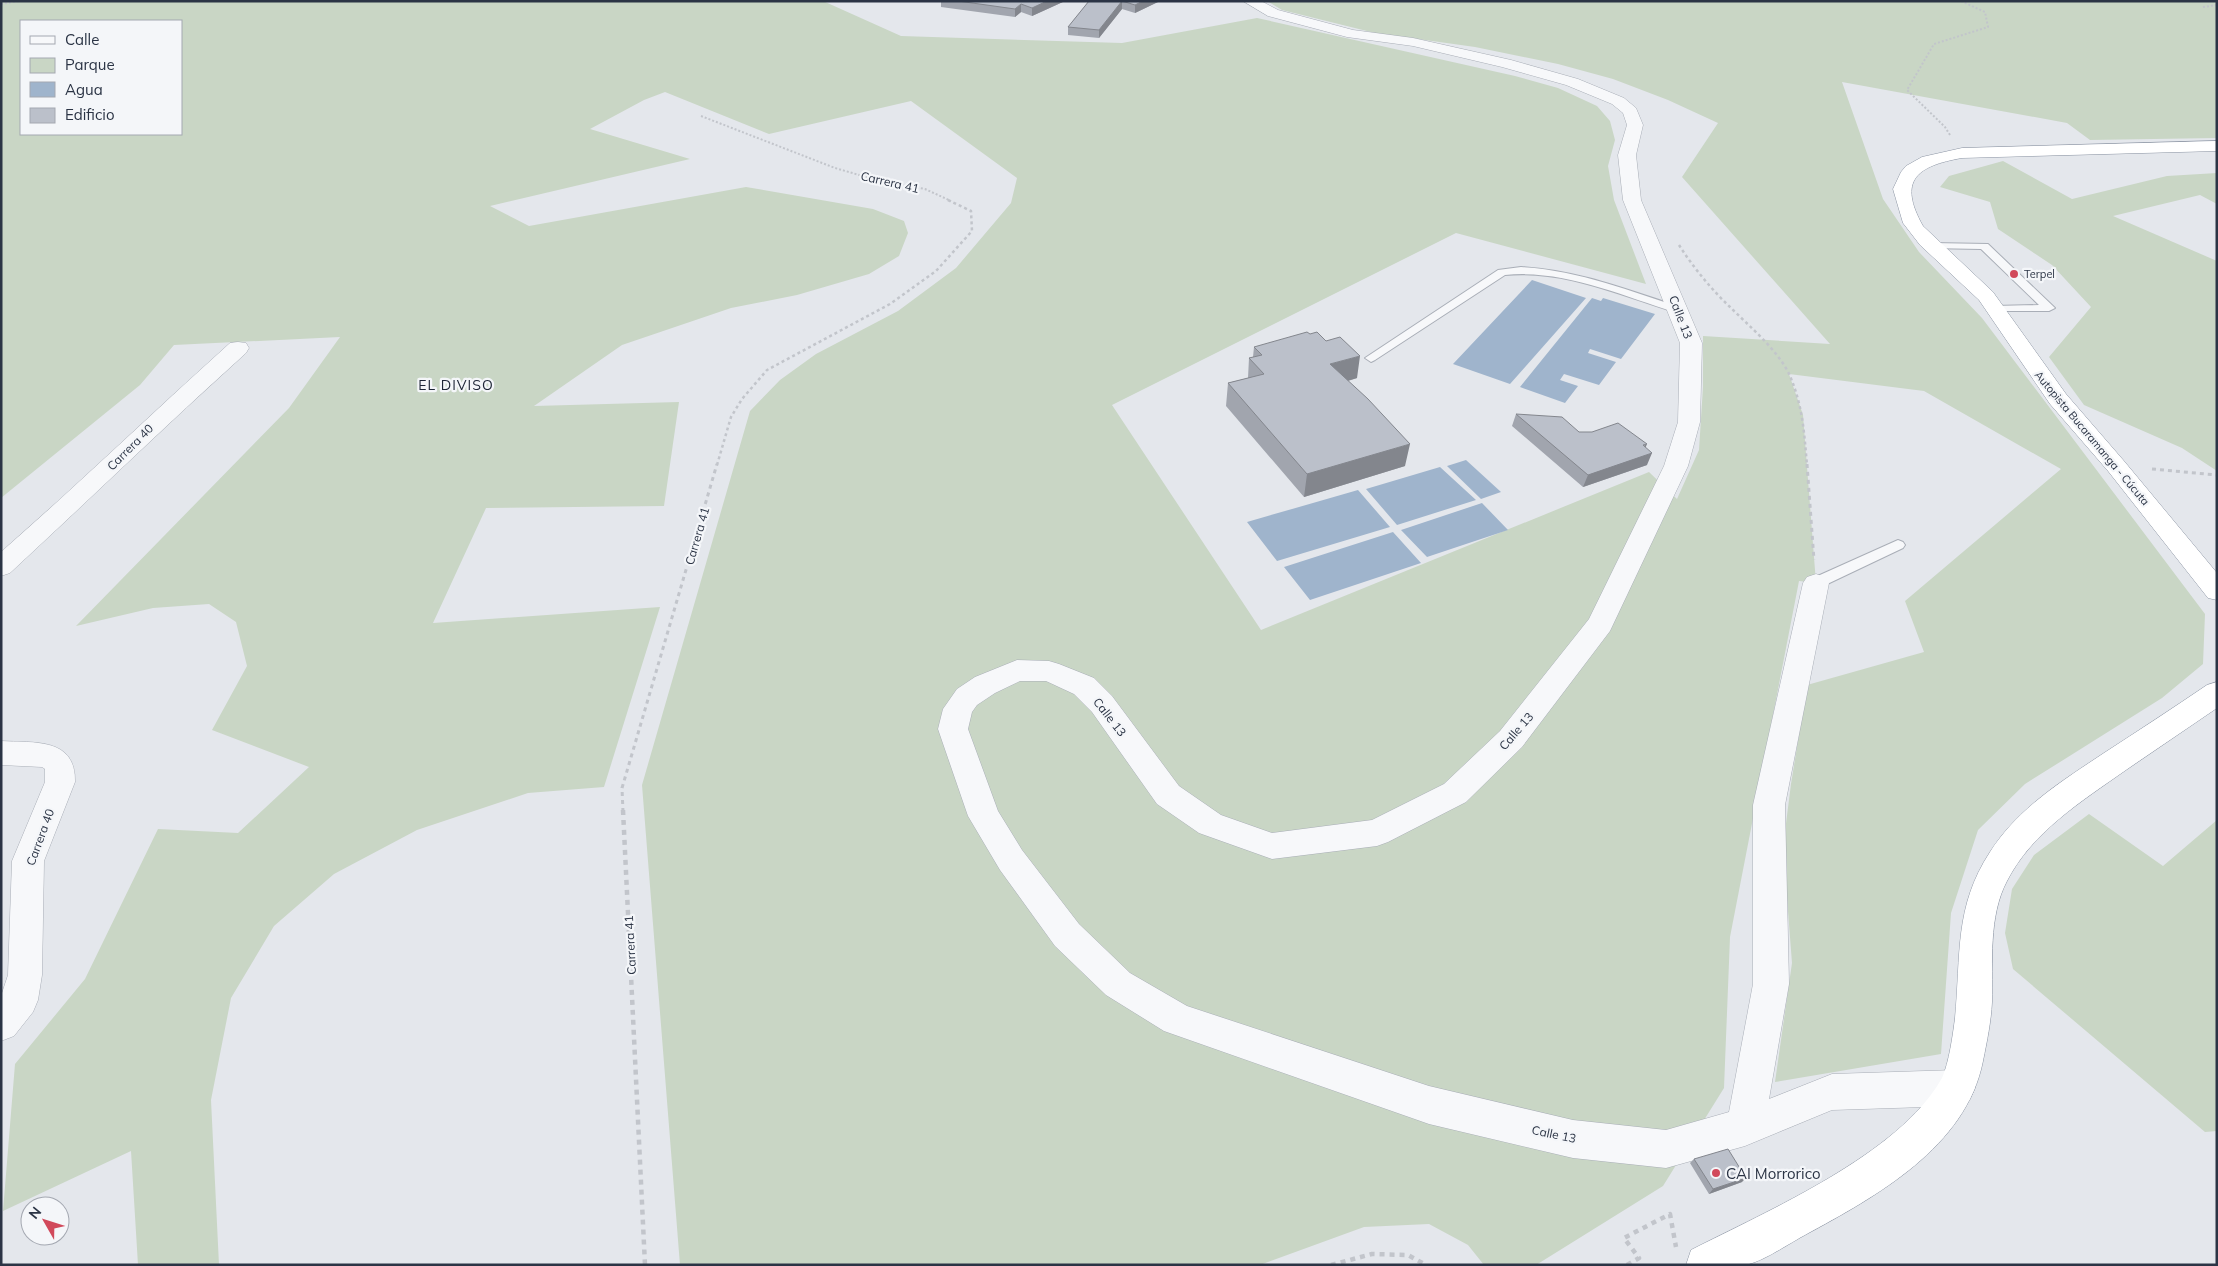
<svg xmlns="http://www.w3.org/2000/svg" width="2218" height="1266" viewBox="0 0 2218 1266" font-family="Mulish,sans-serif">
	<rect width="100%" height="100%" fill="#e4e7ec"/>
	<!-- green -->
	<path fill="#c9d6c5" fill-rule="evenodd" d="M1,1H823L901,36L1122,43L1257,18L1515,76L1558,88L1597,106L1610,121L1615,140L1608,166L1614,200L1646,284L1456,233L1112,405L1261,630L1649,472L1677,499L1699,450L1703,387V336L1830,344L1682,177L1718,123L1668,100L1613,79L1558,64L1475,47L1375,33L1282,10L1267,1H2217V138L2090,140L2067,123L1842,82L1883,199L1919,252L1982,318L2205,614L2203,664L2162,698L2025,784L1978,830L1951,913L1941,1054L1775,1082L1792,963L1783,847L1791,784L1807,685L1924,652L1905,601L2061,469L1924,391L1789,374L1803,415L1816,583L1799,581L1730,937L1724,1088L1663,1186L1536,1265H1484L1468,1245L1429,1224L1364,1227L1260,1265H680L642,785L750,411L780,380L816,354L898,311L956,268L1011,203L1017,178L911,101L769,134L665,92L644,100L590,129L690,159L490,206L529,226L746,187L873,209L904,221L908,233L899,256L869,274L797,295L731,308L622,345L534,406L679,402L664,506L486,508L433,623L660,607L604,787L528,793L417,830L334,874L274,926L231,998L211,1100L219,1265H138L131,1151L3,1211L15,1064L85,979L158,829L238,833L309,767L212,730L247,666L236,622L209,604L153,608L76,626L289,408L340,337L174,345L140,385L1,498ZM21,21H181V134H21Z
		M2003,161L2072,199L2167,176L2217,173V204L2200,195L2113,216L2217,261V471L2182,448L2084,405L2049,357L2091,307L2052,265L1998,229L1990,202L1940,187L1949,176Z
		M2089,814L2163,866L2217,820V1131L2205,1132L2013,969L2005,933L2012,889L2034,855Z"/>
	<!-- water -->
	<path fill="#9fb4cc" d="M1532,280L1586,298L1510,384L1453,364Z
		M1592,298L1601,301L1603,298L1655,314L1621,359L1590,349L1588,353L1616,362L1599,385L1564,374L1560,380L1578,386L1565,403L1520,387Z
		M1466,460L1501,492L1481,499L1447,466Z
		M1440,467L1476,500L1397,525L1366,489Z
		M1358,490L1390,527L1277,561L1247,522Z
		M1482,503L1508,530L1427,557L1401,530Z
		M1393,532L1421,563L1310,600L1284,567Z"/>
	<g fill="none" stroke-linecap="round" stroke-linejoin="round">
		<!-- lane casing -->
		<g stroke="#a9aeb7" stroke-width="2">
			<path id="lane" d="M1932,243L1988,244L2055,308L2049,311H1991L1989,309L1995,306L2039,305L1981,249L1928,248L1927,246Z
				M1521,267C1578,270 1630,291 1683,308L1685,310L1683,312H1675C1620,295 1563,269 1505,275L1375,360L1371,362L1365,358L1498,270Z
				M1898,540L1903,542L1905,545L1903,548L1821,587H1811L1809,583L1811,579Z"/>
		</g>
		<!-- street casing -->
		<g stroke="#a9aeb7" stroke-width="1">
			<path id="street" d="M1243,1H1261L1278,10L1353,30L1413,38L1511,60L1578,79L1624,98L1636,108L1643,125L1636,155L1641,200L1702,343L1700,422L1688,466L1610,631L1522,747L1466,802L1388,842L1377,846L1272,859L1199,833L1157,804L1092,712L1074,694L1046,681H1020L995,693L977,705L972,712L968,729L998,811L1022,850L1079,924L1130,973L1187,1006L1429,1086L1573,1120L1666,1130L1729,1112L1753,984V805L1803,583L1807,577L1816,574L1825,577L1829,583L1785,805L1789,984L1769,1099L1832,1074L1956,1070L1969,1075L1975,1088L1969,1101L1956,1106L1832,1110L1745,1146L1666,1168L1573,1158L1429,1124L1164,1031L1106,995L1055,946L1000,870L968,816L938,729L943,709L957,689L975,677L1017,660L1049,661L1059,664L1094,678L1112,696L1179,786L1221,815L1272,833L1372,820L1444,784L1500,731L1589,619L1664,466L1678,422L1680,343L1623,200L1618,155L1627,125L1623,113L1612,104L1566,85L1502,67L1413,46L1347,37L1268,16Z
				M238,342L246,343L249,348L246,353C166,425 89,500 10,573L1,576V552C79,484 153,412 230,343Z
				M1,741C34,743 76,737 75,782L44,861L42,975L38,1000L33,1012L14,1036L1,1041V996L8,975L12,861L45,782V769L42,767L1,765Z"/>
		</g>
		<!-- highway casing -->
		<g stroke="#8b94a3" stroke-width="1">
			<path id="highway" d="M2217,141V151L1962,158C1917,166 1897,180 1923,226L1993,292L2066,394L2124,461L2217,573V600L2208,598L2108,471L2050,404L1979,300L1920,245L1903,223L1893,189L1901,172L1906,166L1922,157L1962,148Z
				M2217,682V708C2187,729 2156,749 2126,770C2082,801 2032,832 2007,881C1988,917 1993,963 1992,1002C1991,1022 1987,1041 1983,1061C1966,1147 1877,1196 1805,1235C1790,1243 1765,1260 1749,1264C1737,1266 1700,1265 1686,1265L1691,1250C1767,1211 1900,1154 1942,1078C1949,1063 1953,1034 1955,1018C1961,955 1954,907 1990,852C2018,808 2062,781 2104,753C2138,731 2173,708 2207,685Z"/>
		</g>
		<!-- path-far3 -->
		<path stroke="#c2c5cb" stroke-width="2" stroke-dasharray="2 2" stroke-linecap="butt" d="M1,4L19,1
			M2203,7L2217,5
			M701,116L835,168L873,179L925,189L951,201
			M1950,135L1945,127L1907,90L1934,44L1988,27L1985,12L1961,1"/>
		<!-- path-far2 -->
		<path stroke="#c2c5cb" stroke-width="2.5" stroke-dasharray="3 3" stroke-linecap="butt" d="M1679,245C1693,267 1711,289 1730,307C1749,326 1779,351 1790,376C1803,407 1804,432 1807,465
			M717,465L731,417L742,399L767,370L890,304L936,271L972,231L971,211L948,200"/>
		<!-- path-far1 -->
		<path stroke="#c2c5cb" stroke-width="3" stroke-dasharray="4 4" stroke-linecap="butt" d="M1807,464L1814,560
			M2152,469L2217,475
			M623,812L622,788L717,464"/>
		<!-- path -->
		<path stroke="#c2c5cb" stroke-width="4.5" stroke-dasharray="5 5" stroke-linecap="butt" d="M623,810L645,1265
			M1331,1265L1372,1254L1408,1255L1426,1265
			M1627,1265L1639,1258L1624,1238L1670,1214L1676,1247"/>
		<!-- lane -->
		<use href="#lane" fill="#f7f8fa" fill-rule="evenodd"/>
		<!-- street -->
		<use href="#street" fill="#f7f8fa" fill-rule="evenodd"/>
		<!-- highway -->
		<use href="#highway" fill="#fff" fill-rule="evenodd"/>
	</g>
	<!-- wall -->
	<path fill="#a1a5ae" d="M941,1H1065L1032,16L1021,12L1015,17L941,7Z
		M1089,1H1160L1135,13L1122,9L1099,38L1068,35V27Z
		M1254,347L1357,378L1348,381L1405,466L1304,497L1226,406L1228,383L1248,378L1249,358L1253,357Z
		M1516,414L1579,432L1646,448L1647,465L1583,487L1512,426Z
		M1694,1159L1742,1182L1709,1194L1690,1163Z"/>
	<!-- shaded-wall -->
	<path fill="#83868d" d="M1047,1H1065L1032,16V8Z
		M1122,1V9L1099,38V30Z
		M1143,1H1160L1135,13V5Z
		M1021,4V12L1015,17V9Z
		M1360,356L1357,378L1327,387L1330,364Z
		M1410,444L1405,466L1304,497L1307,474Z
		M1647,444L1642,456L1652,453L1647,465L1583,487L1588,475Z
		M1746,1178L1742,1182L1709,1194L1713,1189Z"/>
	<!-- building -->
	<path fill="#bbc0ca" stroke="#83868d" d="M958,1H1047L1032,8L1021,4L1015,9Z
		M1089,1H1143L1135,5L1122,1L1099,30L1068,27Z
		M1307,332L1310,334L1317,332L1326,341L1340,337L1360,356L1330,364L1368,399L1410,444L1307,474L1228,383L1264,374L1249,358L1262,355L1254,347Z
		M1516,414L1562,417L1579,432H1592L1618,423L1647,444L1643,445L1652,453L1588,475Z
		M1728,1149L1746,1178L1713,1189L1694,1159Z"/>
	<!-- markers -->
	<g fill="#d1495b" stroke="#f4f6f9" stroke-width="2">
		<circle cx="2014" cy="274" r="5"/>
		<circle cx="1716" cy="1173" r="5"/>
	</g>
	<g text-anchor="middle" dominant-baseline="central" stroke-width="4.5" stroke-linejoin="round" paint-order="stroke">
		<!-- far-poi labels -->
		<g font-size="11" fill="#2b3445" stroke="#f4f6f9" text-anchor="start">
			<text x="2024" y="274">Terpel</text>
		</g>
		<!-- far-street labels -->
		<g font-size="11" fill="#2b3445" stroke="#f4f6f9">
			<text transform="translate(2092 438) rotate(50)">Autopista Bucaramanga - Cúcuta</text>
		</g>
		<!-- street labels -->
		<g font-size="12" fill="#2b3445" stroke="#f4f6f9">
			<text transform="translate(890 182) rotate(13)">Carrera 41</text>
			<text transform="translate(1681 317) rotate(69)">Calle 13</text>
			<text transform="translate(130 447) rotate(-45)">Carrera 40</text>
			<text transform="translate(697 536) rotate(-74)">Carrera 41</text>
			<text transform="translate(1110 717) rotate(52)">Calle 13</text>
			<text transform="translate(1516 731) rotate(-49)">Calle 13</text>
			<text transform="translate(40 837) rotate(-70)">Carrera 40</text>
			<text transform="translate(630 945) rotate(-93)">Carrera 41</text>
			<text transform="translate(1554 1134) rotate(12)">Calle 13</text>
		</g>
		<!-- neighbourhood labels -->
		<g font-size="14" letter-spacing="1" fill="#1d2536" stroke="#f4f6f9">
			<text x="456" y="385">EL DIVISO</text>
		</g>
		<!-- near-poi labels -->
		<g font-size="15" fill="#2b3445" stroke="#f4f6f9" text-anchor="start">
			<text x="1726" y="1173">CAI Morrorico</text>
		</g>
	</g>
	<!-- border -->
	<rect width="2218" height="1266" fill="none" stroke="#2b3445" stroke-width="5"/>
	<!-- legend -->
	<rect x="20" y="20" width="162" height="115" fill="#f4f6f9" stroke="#a4a8b1"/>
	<rect x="30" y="36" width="25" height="8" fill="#f7f8fa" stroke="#a4a8b1"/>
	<text x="65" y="45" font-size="15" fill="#2b3445">Calle</text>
	<rect x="30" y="58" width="25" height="15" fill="#c9d6c5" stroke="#a4a8b1"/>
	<text x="65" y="70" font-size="15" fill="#2b3445">Parque</text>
	<rect x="30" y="82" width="25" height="15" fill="#9fb4cc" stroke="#a4a8b1"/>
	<text x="65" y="95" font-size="15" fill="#2b3445">Agua</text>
	<rect x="30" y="108" width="25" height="15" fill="#bbc0ca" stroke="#a4a8b1"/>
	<text x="65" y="120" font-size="15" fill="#2b3445">Edificio</text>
	<!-- north arrow -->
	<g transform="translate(45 1221) rotate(309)"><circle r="24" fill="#f4f6f9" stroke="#a4a8b1"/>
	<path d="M0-4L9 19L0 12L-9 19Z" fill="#d1495b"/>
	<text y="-8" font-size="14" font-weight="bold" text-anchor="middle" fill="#2b3445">N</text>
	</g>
</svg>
